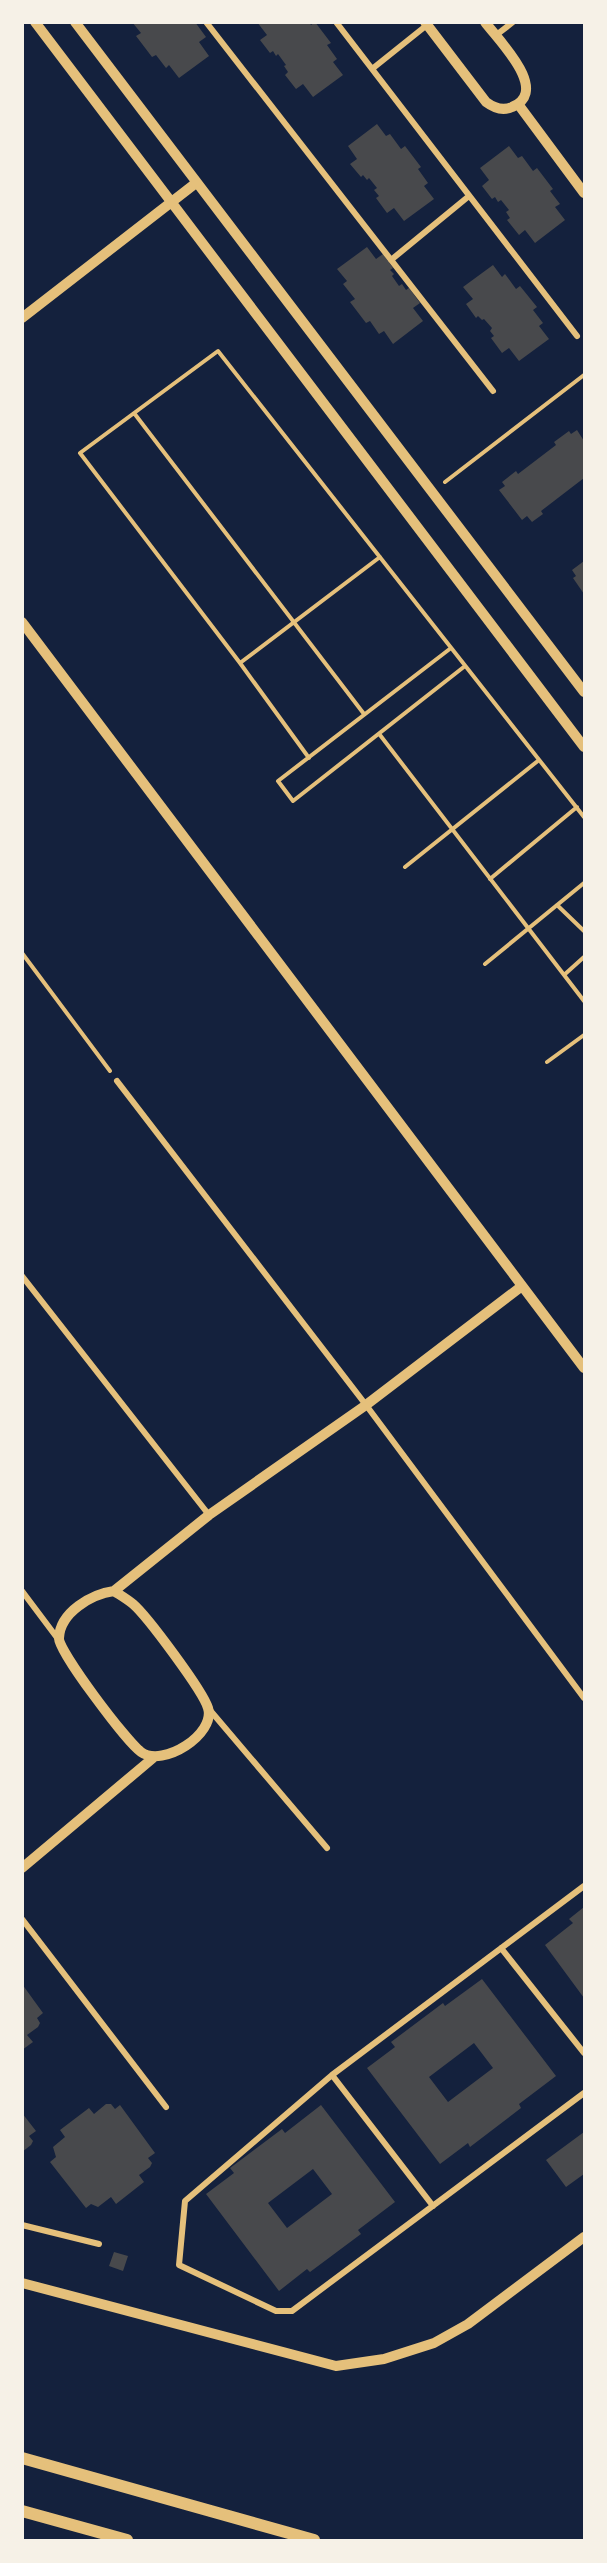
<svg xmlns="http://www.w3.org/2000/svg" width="607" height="2563" viewBox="0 0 607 2563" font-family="'DM Sans',sans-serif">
	<rect width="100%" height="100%" fill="#14213d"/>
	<!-- building -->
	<path fill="#48494c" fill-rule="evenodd" d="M132,22H190L192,24L195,22L206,37L199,42L209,56L179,78L169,65L166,68L156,55L152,57L136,36L141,33Z
		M257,22H309L311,25L315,22L331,43L327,45L337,59L333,62L343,75L313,97L303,84L296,89L285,75L288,72L284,66L286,65L278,54L276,56L273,51L270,53L260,40L267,35Z
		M377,124L386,136L390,134L401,149L405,146L421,167L418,169L428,183L424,186L434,199L404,221L394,208L387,213L376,198L379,196L374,190L377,188L369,178L367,180L363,175L361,177L350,164L357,159L348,146Z
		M509,146L518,158L522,156L533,171L537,168L553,189L550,191L560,204L555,207L565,220L535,243L525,230L519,235L507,220L510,218L506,212L509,210L501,200L498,202L495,197L492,199L482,186L489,180L480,168Z
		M367,247L376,259L383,254L393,268L390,270L394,274L392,276L399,286L402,284L406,290L409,288L420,303L413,308L423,321L393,344L384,331L379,334L370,321L366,323L350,302L355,299L343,284L347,281L337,269Z
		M493,265L502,277L505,274L516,289L520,286L537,307L533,310L543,323L539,326L549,339L519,361L509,348L502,353L491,338L494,336L490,331L492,328L484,319L482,320L478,316L476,318L466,304L473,299L463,287Z
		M577,430L584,441V478L541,511L543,514L532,522L527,516L522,520L499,490L505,486L502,482L516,471L518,474L556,445L554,442L569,431L571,434Z
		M584,561V594L573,578L576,576L572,570Z
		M584,1907V1998L545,1945L573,1923L569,1919Z
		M482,1979L556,2076L519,2104L521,2108L470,2147L468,2143L440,2164L367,2068L395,2047L391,2042L443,2003L445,2006ZM474,2043L493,2068L448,2102L429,2077Z
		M22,1984L43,2013L37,2018L40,2023L38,2027L27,2035L33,2042L22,2050Z
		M106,2104H111L115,2109L120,2105L155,2153L148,2158L152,2163L150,2167L139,2175L144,2182L116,2204L111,2197L98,2207L91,2204L86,2208L50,2162L56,2157L53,2147L65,2137L60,2130L89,2108L94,2114Z
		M321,2105L395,2202L358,2230L361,2234L310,2272L307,2269L279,2291L206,2194L234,2173L230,2168L282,2129L285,2133ZM313,2169L332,2194L287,2228L268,2203Z
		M22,2113L36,2131L29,2136L33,2141L31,2145L22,2152Z
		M584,2132V2174L566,2187L546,2160Z
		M114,2252L128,2256L123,2271L109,2266Z"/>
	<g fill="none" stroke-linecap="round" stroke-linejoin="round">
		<!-- path -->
		<path stroke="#e5c07b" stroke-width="4" d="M134,413L364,714
			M445,482L584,375
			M451,648L278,781L293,801L465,666
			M240,663L380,557
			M380,735L584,1001
			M309,758L240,663L80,453L218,351L584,817
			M405,867L539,760
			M490,879L577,807
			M557,905L584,931
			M22,953L110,1071
			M485,964L584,883
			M564,975L584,957
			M547,1062L584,1035"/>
		<!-- minor -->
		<path stroke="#e5c07b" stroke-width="6" d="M206,22L493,391
			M336,22L577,336
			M495,36L513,22
			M372,69L427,25
			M391,260L469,196
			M117,1081L366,1405L584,1698
			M22,1276L209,1515
			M22,1591L58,1639
			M209,1709L327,1848
			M584,1886L332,2075L185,2201L179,2265L276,2311H292L584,2093
			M22,1919L166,2107
			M501,1948L584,2053
			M332,2075L433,2206
			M22,2225L99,2244"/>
		<!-- tertiary -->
		<path stroke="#e5c07b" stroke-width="10" d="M35,22L584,747
			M75,22L584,692
			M425,22L486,102C494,108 503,111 512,107C551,91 498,40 485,22
			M518,104L584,193
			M22,318L196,183
			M22,622L584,1368
			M114,1591L209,1515L366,1405L522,1286
			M114,1591C120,1595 127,1599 133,1604C147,1616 203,1691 208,1708C216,1734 163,1768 141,1752C127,1742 58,1651 59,1638C60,1612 92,1594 114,1591Z
			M22,1868L153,1758
			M22,2283L336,2366L384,2359L434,2343L468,2324L584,2237"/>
		<!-- secondary -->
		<path stroke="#e5c07b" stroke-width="12" d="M22,2458L314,2540
			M22,2511L127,2540"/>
	</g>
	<!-- border -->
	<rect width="607" height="2563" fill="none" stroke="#f6f1e7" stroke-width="48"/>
</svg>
